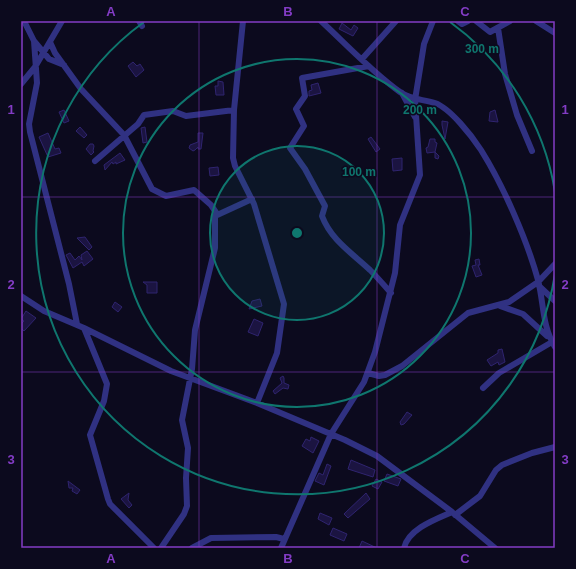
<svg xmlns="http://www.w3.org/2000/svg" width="576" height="569" viewBox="0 0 576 569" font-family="Helvetica,sans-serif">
	<rect width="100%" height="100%" fill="#0c0a1e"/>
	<!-- building -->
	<path fill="#1b1441" stroke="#2f246f" d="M342,23L351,30L354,25L358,28L353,36L339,29Z
		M133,62L137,66L140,64L144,70L136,77L128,66Z
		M218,81L223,82L224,95H216L215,86H218Z
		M318,83L321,93L309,96V91L312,90L311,85Z
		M64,110L69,121L64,123L59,112Z
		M495,110L498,122L489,121L490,112Z
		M442,121L448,122L445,139L442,125Z
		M80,127L87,135L84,138L76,131Z
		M145,127L147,142L143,143L141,128Z
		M48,133L55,149L59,148L61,153L48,157L39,137Z
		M198,133H203L201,149H198V147L195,150L193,151L189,148L190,145L198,142Z
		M371,137L380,149L376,152L368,139Z
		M430,139H435V142L437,143L435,152L439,156L438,159L435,158V152L427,153L426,148L428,147Z
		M90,144H93L94,146L93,151L94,152L91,155L86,149Z
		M120,153L125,160L116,164V162L113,164L112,162L105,170L104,165Z
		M402,158V170L393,171L392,159Z
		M218,167L219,175L210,176L209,168Z
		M85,237L92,247L89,250L77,238Z
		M87,251L93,259L84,266L82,262L73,268L66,255L70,253L75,260L79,256L82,260L81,255Z
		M479,259L480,265H478L482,275L476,277L472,266L476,265L475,260Z
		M143,282H157V293H147V285Z
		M260,299L262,306L249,309L252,301Z
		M115,302L122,307L118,312L112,307Z
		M26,311L36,318L24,331L21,328V324L24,321L21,319Z
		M254,319L263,323L258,336L248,332Z
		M502,349L505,362L499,365L498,362L491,366L487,360L498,353V350Z
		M283,376L284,378V383L289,385L288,389L283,388L275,394L273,391L282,383L280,378Z
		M407,412L412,415L404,424L401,425L400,422Z
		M311,437L319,441L313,453L302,446L306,439L310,441Z
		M351,460L375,470L373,477L348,469Z
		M327,464L331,466L324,485L315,481L319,473L323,475Z
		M387,474L401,479L398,486L384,481Z
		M376,479L382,482L378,489L372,486Z
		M68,481L80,490L77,494L72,491L73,488H69Z
		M129,493L128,500L132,505L129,508L121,499Z
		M366,493L370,499L348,518L344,514Z
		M320,513L332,518L329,525L318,519Z
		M333,528L347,534L344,541L330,535Z
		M362,541L377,548H359Z"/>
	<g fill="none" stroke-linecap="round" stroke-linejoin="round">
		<!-- street -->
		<path stroke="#303182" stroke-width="6" d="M24,21L34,41L37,83L29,124L30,132L69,284L77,324
			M139,21L142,26
			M243,21L234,110L233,158L235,166L254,204L284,304L277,353L257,403
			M321,21C347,45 372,72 400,92C411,100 422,99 435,103C450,108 472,136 481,150C503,185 527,240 538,280C544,304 542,326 555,347
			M458,21L462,24L468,21
			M476,21L490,32L510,21
			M536,21L555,33
			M498,28L505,74L517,115L532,151
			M34,41L49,59L64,65
			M50,42L55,53L81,89L124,135L152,189L166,196L194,190L211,205L217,214
			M362,59L396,21
			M369,66L302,78L305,96L296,109L304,126L290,148L305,169L325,206L322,216C331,240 352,253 370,270C377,277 384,285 391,293
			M21,84L35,67L62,21
			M402,93L415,117
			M95,161L138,124L144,115L173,111L186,116L234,110
			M539,286L555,301
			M21,296L44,311L84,328L171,371L257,403L345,440L377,456L452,512C436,519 408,529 404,548
			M500,306L523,314L547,336
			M84,328L107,384L104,401L90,435L108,499L110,504L154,548
			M368,373L379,376L385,375L402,366L468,313L509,302L538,282L555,264
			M483,388L499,373L552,342
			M452,512L495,548
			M455,515L480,496L496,470L502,465L532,453L555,447
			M161,548L184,514L187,506L186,478L188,448L182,420L192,369L195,330L215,248V216L252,199
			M192,548L211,538L276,537L284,539
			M281,548L331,434L364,382L375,352L395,273L400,225L420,175L415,100L424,44L433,21"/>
	</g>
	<!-- grid -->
	<path fill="none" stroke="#833cc5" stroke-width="1" stroke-opacity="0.55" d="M199,21V548M377,21V548M21,197H555M21,372H555"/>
	<!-- distance rings -->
	<circle cx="297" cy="233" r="87" fill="#0f766e" fill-opacity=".12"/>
	<g fill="none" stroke="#0f766e" stroke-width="2">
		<circle cx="297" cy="233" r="87"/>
		<circle cx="297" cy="233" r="174"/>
		<path d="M555 274A261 261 0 1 1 144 22M450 22A261 261 0 0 1 555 192"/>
	</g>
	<circle cx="297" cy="233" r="6" fill="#0f766e" stroke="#0c0a1e" stroke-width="2"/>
	<g font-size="12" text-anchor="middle" font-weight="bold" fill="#0f766e" stroke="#0c0a1e" stroke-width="3" stroke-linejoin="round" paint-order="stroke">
		<text x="482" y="53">300 m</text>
		<text x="420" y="114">200 m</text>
		<text x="359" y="176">100 m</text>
	</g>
	<!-- border -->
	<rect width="576" height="569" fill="none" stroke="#0c0a1e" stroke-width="44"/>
	<rect x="22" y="22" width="532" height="525" fill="none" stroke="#833cc5" stroke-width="1.5"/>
	<g font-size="13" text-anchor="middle" font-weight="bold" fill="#833cc5">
		<text x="111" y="16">A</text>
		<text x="288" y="16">B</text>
		<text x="465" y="16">C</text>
		<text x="11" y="114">1</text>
		<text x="565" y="114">1</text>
		<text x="11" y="289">2</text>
		<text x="565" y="289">2</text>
		<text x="11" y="464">3</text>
		<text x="565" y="464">3</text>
		<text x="111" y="563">A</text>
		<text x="288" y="563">B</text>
		<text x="465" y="563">C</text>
	</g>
</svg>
